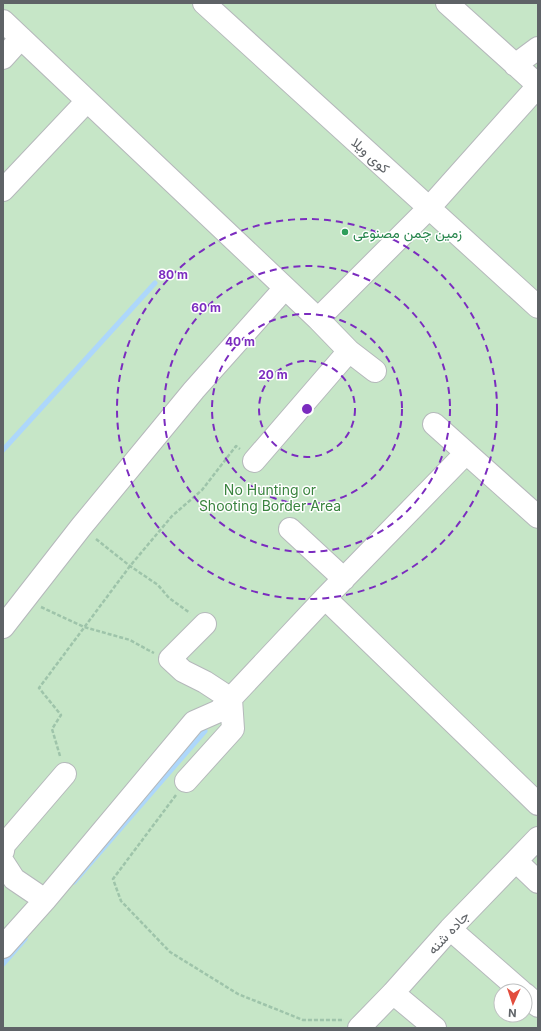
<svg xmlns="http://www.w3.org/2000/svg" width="541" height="1031" viewBox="0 0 541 1031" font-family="Inter,Vazirmatn,sans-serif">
	<rect width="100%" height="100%" fill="#f0efe8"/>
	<!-- green -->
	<path fill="#c6e6c7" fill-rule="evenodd" d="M3,3H538V1028H3ZM501,991H525V1015H501Z"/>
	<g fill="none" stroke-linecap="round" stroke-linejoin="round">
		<!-- stream -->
		<path stroke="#add7fb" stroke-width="5" d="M3,450L155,283
			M74,882L205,731
			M3,964L25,939"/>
		<!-- minor casing -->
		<g stroke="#b5b8bb" stroke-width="24">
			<path id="minor" d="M204,3L538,307
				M447,3L538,85
				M3,21L318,319L349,351L375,371
				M3,58L21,38
				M515,65L538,48
				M3,190L87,101
				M318,319L429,208L538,86
				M434,424L538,517
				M254,461L349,351
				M290,529L344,579
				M325,598L538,804
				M3,627L81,527L194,390L285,288
				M186,781L233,729L231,699L205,682L183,671L170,659L205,624
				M3,851L4,845L65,774
				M516,861L538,882
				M3,862L14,879L45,900L3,947
				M45,900L194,722L219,711L325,598L466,453
				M450,929L521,991
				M393,993L435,1028
				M525,994L538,1006
				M359,1028L393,993L450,929L538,838"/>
		</g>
		<!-- path -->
		<path stroke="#9ec4aa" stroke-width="2.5" stroke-dasharray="4 2" stroke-linecap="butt" d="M96,539L130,566L158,585L169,598L190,613
			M41,607L84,627L130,640L148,650L154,653
			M60,756L52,729L61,715L39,688L130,566L172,516L202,490L236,446L240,449
			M176,795L113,879L121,901L170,952L238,994L303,1020H344"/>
		<!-- minor -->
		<use href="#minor" stroke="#fff" stroke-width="22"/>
	</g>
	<!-- distance rings -->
	<g fill="none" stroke="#7b2cbf" stroke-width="2" stroke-dasharray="7 5">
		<circle cx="307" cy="409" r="48"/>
		<circle cx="307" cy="409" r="95"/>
		<circle cx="307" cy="409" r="143"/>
		<circle cx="307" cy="409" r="190"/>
	</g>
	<!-- markers -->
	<circle fill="#2e9e5b" stroke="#fff" stroke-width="1.5" cx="345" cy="232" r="4"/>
	<g text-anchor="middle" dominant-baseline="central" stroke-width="3" stroke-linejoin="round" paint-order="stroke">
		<!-- street labels -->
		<g font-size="14" fill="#5f6367" stroke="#fff">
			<text transform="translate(371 155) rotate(42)">کوی ویلا</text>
			<text transform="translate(448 932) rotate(-47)">جاده شنه</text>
		</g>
		<!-- leisure labels -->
		<g font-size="14" fill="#27864d" stroke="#fff" text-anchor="start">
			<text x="353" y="232">زمین چمن مصنوعی</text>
		</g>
		<!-- park labels -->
		<g font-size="14" fill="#3a843f" stroke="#fff">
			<text x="270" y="489">No Hunting or<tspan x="270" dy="16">Shooting Border Area</tspan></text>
		</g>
	</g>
	<circle cx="307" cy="409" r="6" fill="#7b2cbf" stroke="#fff" stroke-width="2"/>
	<g font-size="12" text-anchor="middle" font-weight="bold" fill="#7b2cbf" stroke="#fff" stroke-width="3" stroke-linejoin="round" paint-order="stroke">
		<text x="173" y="279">80 m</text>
		<text x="206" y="312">60 m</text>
		<text x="240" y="346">40 m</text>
		<text x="273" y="379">20 m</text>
	</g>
	<!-- border -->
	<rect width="541" height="1031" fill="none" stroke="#5f6367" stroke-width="8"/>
	<!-- north arrow -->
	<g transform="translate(513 1003) rotate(183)"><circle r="19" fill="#ffffff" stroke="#bfc1c2"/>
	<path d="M0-3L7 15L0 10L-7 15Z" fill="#e24d3d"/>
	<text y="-6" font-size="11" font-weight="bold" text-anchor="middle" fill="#5f6367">N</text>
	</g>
</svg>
